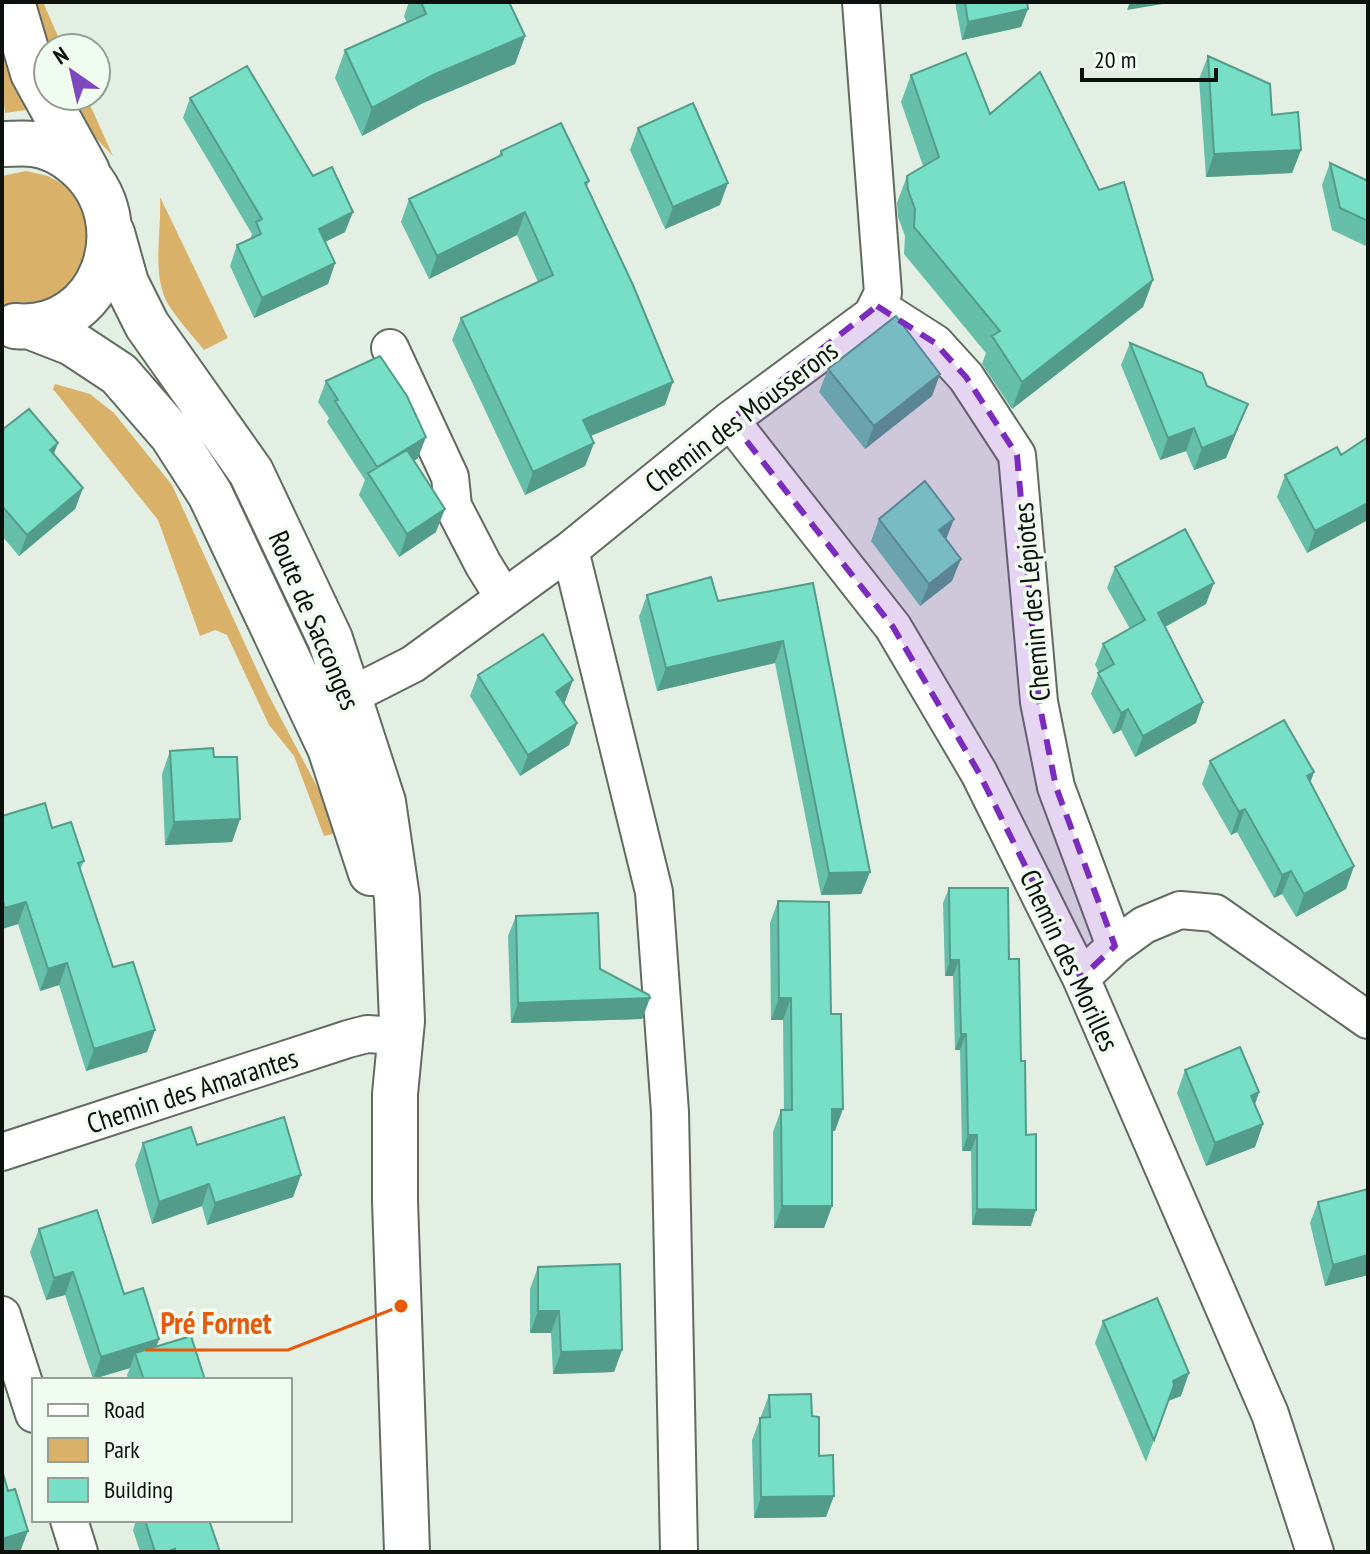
<svg xmlns="http://www.w3.org/2000/svg" width="1370" height="1554" viewBox="0 0 1370 1554" font-family="'PT Sans Narrow',sans-serif">
	<rect width="100%" height="100%" fill="#e3efe2"/>
	<!-- green -->
	<path fill="#dab169" d="M28,2H43L63,48H48Z
		M2,12L33,109L5,113L2,85Z
		M65,96H86L113,156L93,135Z
		M26,171L48,176L68,187L82,204L90,225L85,269L54,300L10,306L2,303V176Z
		M160,197L228,338L204,350C192,335 178,320 168,304C151,274 162,230 160,197Z
		M55,384L90,394L114,413L172,485L268,694L328,807L336,833L324,836L294,756L269,725L227,635L215,630L200,636L158,520L53,389Z"/>
	<g fill="none" stroke-linecap="round" stroke-linejoin="round">
		<!-- minor casing -->
		<g stroke="#616b60" stroke-width="40">
			<path id="minor" d="M877,306L935,343L966,377L1017,455L1039,702L1056,787L1115,946L1081,978
				M390,348L450,477L453,506L483,564L504,598
				M730,420L893,627L979,773L1081,978L1270,1414L1315,1552
				M570,550L654,892L670,1112L679,1552
				M350,696L413,664L570,550L730,420L872,315L883,293L861,2
				M1115,946L1144,925L1180,910L1215,913L1368,1020
				M2,1152L348,1039L367,1034L383,1035
				M2,1315L34,1414
				M69,1520L79,1552"/>
		</g>
		<!-- tertiary casing -->
		<g stroke="#616b60" stroke-width="48">
			<path id="tertiary" d="M12,2L33,73L87,171
				M2,144C12,144 23,143 33,144C49,146 65,155 77,165C142,221 103,334 15,326
				M112,233L126,283L147,325L251,472L330,639L383,802L397,898L402,1021L395,1094V1201L407,1552
				M31,327L72,343L119,374L172,435L210,494L330,748L371,873"/>
		</g>
		<!-- minor -->
		<use href="#minor" stroke="#fff" stroke-width="36"/>
		<!-- tertiary -->
		<use href="#tertiary" stroke="#fff" stroke-width="44"/>
	</g>
	<!-- wall -->
	<path fill="#66c0a9" d="M409,2H509L525,36L515,64L423,103L362,136L335,78L345,50L407,23L404,16Z
		M955,2H1027L1021,27L962,40Z
		M1208,56L1272,115L1301,150L1292,173L1206,177L1199,79Z
		M911,75L990,114L1099,190L1153,280L1143,307L1012,409L982,364L986,353L904,254L905,236L898,217L897,203L907,176L923,166L901,102Z
		M190,98L345,232L325,242L335,263L328,284L254,318L230,266L237,245L250,239L252,234L183,118Z
		M638,128L720,205L665,229L630,150Z
		M501,151L589,181L587,186L665,405L590,436L594,443L585,466L525,495L452,340L461,318L538,282L517,235L429,279L401,222L409,199L498,157Z
		M1330,163L1368,181V247L1332,230L1322,185Z
		M1130,343L1207,386L1248,404L1226,458L1194,470L1186,451L1160,460L1121,365Z
		M828,369L940,374L932,396L865,449L819,392Z
		M326,381L418,458L414,461L436,532L399,557L359,495L365,480L327,422L329,418L318,402Z
		M2,430L58,443L53,455L83,488L75,509L19,556L2,536Z
		M1368,437L1307,553L1277,497L1285,475L1341,455Z
		M879,519H954L946,540L952,581L920,606L871,541Z
		M1115,567L1206,604L1165,627L1196,723L1135,757L1121,730L1113,734L1091,694L1099,672L1095,665L1103,644L1130,629L1107,588Z
		M813,583L870,872L861,894L821,895L775,663L657,691L639,617L647,595L718,601Z
		M478,675L565,702L563,703L577,723L569,745L520,776L470,696Z
		M170,751L214,757L240,819L232,842L165,845L162,774Z
		M1210,761L1310,783L1354,866L1346,889L1296,917L1282,894L1274,898L1237,832L1231,835L1202,784Z
		M2,816L52,828L84,861L80,870L113,967L155,1030L147,1052L86,1071L59,985L40,991L18,924L2,929Z
		M949,888L1009,959L1021,1061L1026,1135L1031,1226L972,1225L971,1151H962L960,1050H955L953,976H945L943,903Z
		M778,901L835,1131H832V1206L824,1228H774L773,1132L781,1110H784L783,1020H771L770,923Z
		M516,916L600,969L650,998L642,1019L511,1023L508,936Z
		M1185,1070L1259,1092L1255,1105L1263,1124L1255,1147L1206,1166L1177,1093Z
		M143,1143L197,1145L301,1175L293,1197L207,1225L202,1206L152,1224L135,1165Z
		M1368,1189V1275L1325,1286L1310,1223L1318,1202Z
		M39,1229L124,1294L159,1339L156,1347L205,1380H129L127,1375L130,1368L93,1379L65,1295L46,1300L30,1252Z
		M538,1267L622,1350L614,1372L553,1374L551,1333H530V1289Z
		M1103,1321L1181,1396L1168,1401L1146,1462L1095,1343Z
		M769,1395L812,1416L819,1456L826,1517L754,1518L752,1440Z
		M136,1520H209L220,1552H140L133,1530Z"/>
	<!-- shaded-wall -->
	<path fill="#539c8a" d="M1130,2H1174L1127,10Z
		M1028,9L1021,27L962,40L968,22Z
		M525,36L515,64L423,103L362,136L372,108L433,75Z
		M1301,150L1292,173L1206,177L1214,154Z
		M728,183L720,205L665,229L673,207Z
		M353,212L345,232L311,249L319,229Z
		M525,212L517,235L429,279L437,256Z
		M335,263L328,284L254,318L262,298Z
		M1153,280L1143,307L1012,409L1022,382Z
		M940,374L932,396L865,449L874,426Z
		M673,382L665,405L574,443L583,420Z
		M1248,404L1226,458L1194,470L1202,448Z
		M1194,428L1186,451L1160,460L1168,438Z
		M426,437L418,458L375,485L378,467Z
		M58,443L50,464V450Z
		M594,443L585,466L525,495L533,472Z
		M83,488L75,509L19,556L27,535Z
		M1368,503V520L1307,553L1315,531Z
		M445,509L436,532L399,557L407,534Z
		M954,519L945,541L939,530Z
		M961,559L952,581L920,606L929,584Z
		M1214,583L1206,604L1150,635L1158,613Z
		M783,641L775,663L657,691L666,668Z
		M573,680L565,702L548,713L556,692Z
		M1203,702L1196,723L1135,757L1143,736Z
		M1128,709L1121,730L1113,734L1121,713Z
		M577,723L569,745L520,776L528,755Z
		M1314,772L1306,795L1307,776Z
		M1245,809L1237,832L1231,835L1239,812Z
		M240,819L232,842L165,845L174,822Z
		M1354,866L1346,889L1296,917L1304,894Z
		M1291,871L1282,894L1274,898L1282,875Z
		M870,872L861,894L821,895L829,873Z
		M26,902L18,924L2,929V917L5,908Z
		M950,960H959L953,976H945Z
		M67,963L59,985L40,991L48,969Z
		M650,998L642,1019L511,1023L518,1003Z
		M779,998H791L783,1020H771Z
		M155,1030L147,1052L86,1071L94,1049Z
		M961,1034H966L960,1050H955Z
		M1259,1092L1251,1115V1096Z
		M832,1109H843L835,1131H824Z
		M1263,1124L1255,1147L1206,1166L1215,1143Z
		M968,1135H977L971,1151H962Z
		M301,1175L293,1197L207,1225L215,1203Z
		M209,1184L202,1206L152,1224L159,1202Z
		M782,1206H832L824,1228H774Z
		M977,1209L1036,1210L1031,1226L972,1225Z
		M1368,1255V1275L1325,1286L1333,1265Z
		M73,1272L65,1295L46,1300L54,1278Z
		M538,1311H559L551,1333H530Z
		M159,1339L151,1362L135,1353L130,1368L93,1379L101,1357Z
		M622,1350L614,1372L553,1374L561,1352Z
		M1189,1373L1181,1396L1168,1401L1146,1462L1168,1401L1173,1381Z
		M834,1496L826,1517L754,1518L761,1497Z
		M28,1531L20,1552H2V1539Z"/>
	<!-- building -->
	<path fill="#77dfc5" stroke="#539c8a" stroke-width="2" d="M421,2H509L525,36L433,75L372,108L345,50L426,14Z
		M965,2H1027L1028,9L968,22Z
		M966,53L990,114L1040,72L1099,190L1124,182L1153,280L1022,382L992,336L1000,331L914,227L915,209L908,190L907,176L939,157L911,75Z
		M1208,56L1270,84L1272,115L1298,112L1301,150L1214,154Z
		M247,66L313,176L332,167L353,212L319,229L335,263L262,298L237,245L261,234L256,222L262,219L190,98Z
		M693,103L728,183L673,207L638,128Z
		M561,123L589,181L585,183L633,285L673,382L583,420L594,443L533,472L461,318L553,275L525,212L437,256L409,199L502,155L501,151Z
		M1330,163L1368,181V221L1340,208Z
		M896,316L940,374L874,426L828,369Z
		M1130,343L1202,373L1207,386L1248,404L1234,435L1202,448L1194,428L1168,438Z
		M380,356L407,396L426,437L377,467L335,401L338,400L326,381Z
		M29,409L58,443L50,450L83,488L27,535L2,506V430Z
		M1368,437V503L1315,531L1285,475L1337,447L1341,455Z
		M407,450L445,509L407,534L368,473Z
		M925,481L954,519L939,530L961,559L929,584L879,519Z
		M1185,529L1214,583L1158,613L1203,702L1143,736L1128,709L1121,713L1098,673L1114,664L1103,644L1145,620L1115,567Z
		M711,577L718,601L813,583L870,872L829,873L783,641L666,668L647,595Z
		M543,634L573,680L556,692L577,723L528,755L478,675Z
		M1284,720L1314,772L1307,776L1354,866L1304,894L1291,871L1282,875L1245,809L1239,812L1210,761Z
		M213,748L214,757H237L240,819L174,822L170,751Z
		M45,803L52,828L71,822L84,861L78,863L113,967L133,962L155,1030L94,1049L67,963L48,969L26,902L5,908L2,898V816Z
		M949,888H1008L1009,959H1019L1021,1061H1025L1026,1135L1036,1134V1210L977,1209V1135H968L966,1034H961L959,960H950Z
		M778,901L829,902L831,1014H841L842,1062L843,1109H832V1206H782L781,1110H792L791,998H779Z
		M598,913L600,969L649,995L650,998L518,1003L516,916Z
		M1240,1047L1259,1092L1251,1096L1263,1124L1215,1143L1185,1070Z
		M284,1117L301,1175L215,1203L209,1184L159,1202L143,1143L191,1127L197,1145Z
		M1368,1189V1255L1333,1265L1318,1202Z
		M97,1210L124,1294L143,1288L159,1339L101,1357L73,1272L54,1278L39,1229Z
		M620,1264L622,1350L561,1352L559,1311H538V1267Z
		M1157,1298L1189,1373L1173,1381L1174,1385L1154,1440L1103,1321Z
		M191,1336L205,1380H144L135,1353Z
		M811,1394L812,1416L819,1417V1456L833,1455L834,1496L761,1497L760,1418L770,1417L769,1395Z
		M2,1470L8,1491L15,1489L28,1531L2,1539Z
		M145,1520H209L220,1552H175V1549L166,1552H155Z"/>
	<!-- marked area -->
	<path fill="#7b2cbf" fill-opacity="0.2" stroke="#7b2cbf" stroke-width="6" stroke-dasharray="16 10" stroke-linejoin="round" d="M877,306L935,343L966,377L1017,455L1039,702L1056,787L1115,946L1081,978L979,773L893,627L730,420Z"/>
	<g text-anchor="middle" dominant-baseline="central" stroke-width="7" stroke-linejoin="round" paint-order="stroke">
		<!-- street labels -->
		<g font-size="28" fill="#0d110d" stroke="#f0fcf0">
			<text transform="translate(741 416) rotate(-37)">Chemin des Mousserons</text>
			<text transform="translate(1031 602) rotate(-95)">Chemin des Lépiotes</text>
			<text transform="translate(315 620) rotate(67)">Route de Sacconges</text>
			<text transform="translate(1070 960) rotate(65)">Chemin des Morilles</text>
			<text transform="translate(192 1090) rotate(-18)">Chemin des Amarantes</text>
		</g>
	</g>
	<!-- callouts -->
	<path fill="none" stroke="#e8590c" stroke-width="3" d="M401 1306L288 1350H145"/>
	<circle fill="#e8590c" stroke="#f0fcf0" stroke-width="3" cx="401" cy="1306" r="8"/>
	<g font-size="30" text-anchor="middle" font-weight="bold" fill="#e8590c" stroke="#f0fcf0" stroke-width="7" stroke-linejoin="round" paint-order="stroke">
		<text x="216" y="1334">Pré Fornet</text>
	</g>
	<!-- border -->
	<rect width="1370" height="1554" fill="none" stroke="#0d110d" stroke-width="8"/>
	<!-- legend -->
	<rect x="32" y="1378" width="260" height="144" fill="#f0fcf0" stroke="#959e95" stroke-width="2"/>
	<rect x="48" y="1404" width="40" height="12" fill="#ffffff" stroke="#959e95" stroke-width="2"/>
	<text x="104" y="1418" font-size="24" fill="#0d110d">Road</text>
	<rect x="48" y="1438" width="40" height="24" fill="#dab169" stroke="#959e95" stroke-width="2"/>
	<text x="104" y="1458" font-size="24" fill="#0d110d">Park</text>
	<rect x="48" y="1478" width="40" height="24" fill="#77dfc5" stroke="#959e95" stroke-width="2"/>
	<text x="104" y="1498" font-size="24" fill="#0d110d">Building</text>
	<!-- north arrow -->
	<g transform="translate(72 72) rotate(326)"><circle r="38" fill="#f0fcf0" stroke="#959e95" stroke-width="2"/>
	<path d="M0-6L14 30L0 20L-14 30Z" fill="#7e48bf"/>
	<text y="-12" font-size="22" font-weight="bold" text-anchor="middle" fill="#0d110d">N</text>
	</g>
	<!-- scale -->
	<path d="M1082 68v12h134v-12" fill="none" stroke="#0d110d" stroke-width="4"/>
	<text x="1094" y="68" font-size="24" fill="#0d110d" stroke="#f0fcf0" stroke-width="6" paint-order="stroke">20 m</text>
</svg>
